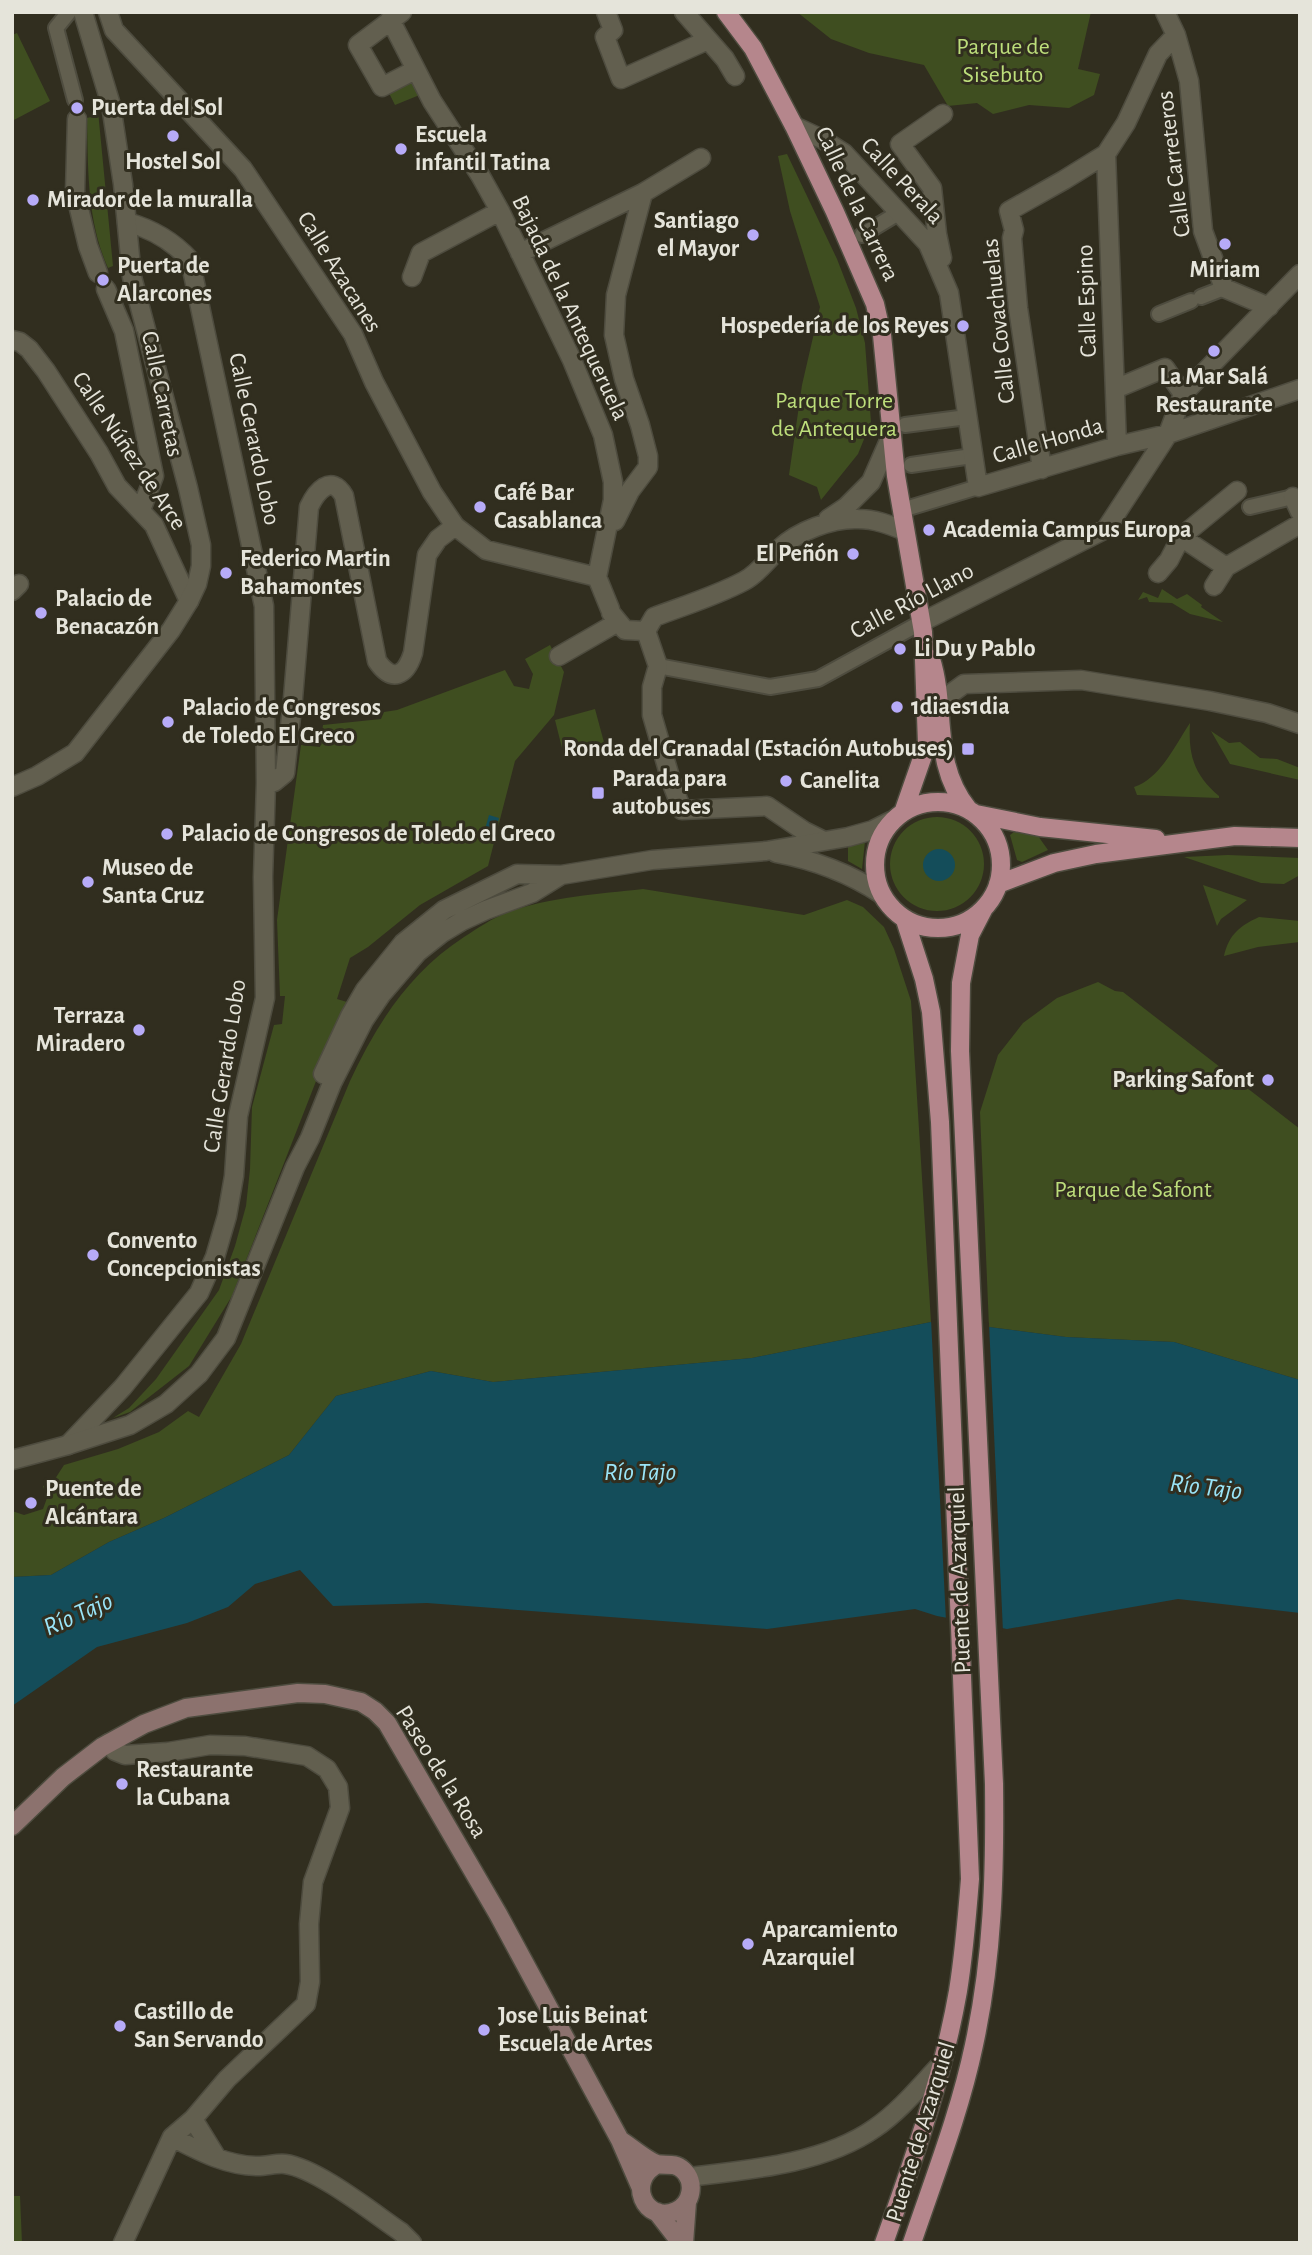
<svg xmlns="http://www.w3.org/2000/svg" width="1312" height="2255" viewBox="0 0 1312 2255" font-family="'Alegreya Sans',sans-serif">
	<rect width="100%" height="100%" fill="#312e1f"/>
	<!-- green -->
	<path fill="#3f4e20" d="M797,12H1091L1078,69L1100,74L1094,95L1069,108L1029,105L993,114L977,103L948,106L924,65L869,53L831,39Z
		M17,33L50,101L12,121V35Z
		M413,76L422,94L395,105L388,91Z
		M98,111L113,266L108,268C87,221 88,169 87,118L95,116Z
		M787,154L837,259L856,308L865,343L871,422L858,454L821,500L817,487L789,475L802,385L820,307L790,211L778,156Z
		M1162,589L1177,599L1187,594L1202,605L1201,607L1223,622L1190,614L1172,603L1149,602L1147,597L1138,600L1143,592L1158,598Z
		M550,645L564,672L554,715L515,761L488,866L420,905L368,947L350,958L337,999L347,1002L232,1296L189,1366L130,1412L113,1418L129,1408L156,1379L219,1290L235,1246L246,1206L250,1169L252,1107L274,1025L282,1024L285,996H280L277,920L301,745L320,747L323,725L381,719L384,712L397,710L505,670L514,686L529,689L533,674L525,659Z
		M595,709L605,746L564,756L555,720Z
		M1190,723C1188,755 1194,775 1219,796V798L1137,795L1134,787C1161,778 1175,745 1190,723Z
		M1211,731L1229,743L1240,742L1260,758L1277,759L1300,768V780L1230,764Z
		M890 864a47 47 0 1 1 94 0a47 47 0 1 1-94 0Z
		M1014,832L1038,836L1048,850L1022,862L1017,860L1010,835Z
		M865,841L862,869L848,861V846Z
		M1228,855L1300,858V875L1284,884L1261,883L1184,857Z
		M1203,885L1247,900L1221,919L1217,926Z
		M643,889L804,915L847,900L863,907L884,927L894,949L911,1001L931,1322L752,1358L493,1382L431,1371L336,1396L289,1455L164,1518L109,1542L51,1575L12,1577V1511L24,1515L43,1509L47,1498L43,1486L53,1482L64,1465L118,1449L159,1432L188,1411L199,1417L241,1344L350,1081C377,1023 410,972 464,937C478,928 491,919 506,913C549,897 598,894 643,889Z
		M1259,917L1300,921V942L1258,947L1224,956C1229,934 1240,926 1259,917Z
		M1098,982L1115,991L1123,992L1300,1129V1380L1174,1342L1066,1337L989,1327L980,1112L998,1055L1023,1023L1057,998Z
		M12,2196H20L22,2243H12Z"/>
	<!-- water -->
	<path fill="#144d5a" d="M489,815L499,818L492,843L482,840Z
		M923 865a16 16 0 1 1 32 0a16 16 0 1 1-32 0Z
		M931,1322L989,1327L1066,1337L1174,1342L1300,1380V1613L1178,1599L1007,1629L937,1616L915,1609L767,1629L427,1603L333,1606L300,1570L255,1584L228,1607L187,1623L97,1647L12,1706V1577L51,1575L109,1542L164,1518L289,1455L336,1396L431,1371L493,1382L752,1358Z"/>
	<!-- pier -->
	<path fill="#312e1f" d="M931,1319L989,1323L1003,1632L946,1621Z"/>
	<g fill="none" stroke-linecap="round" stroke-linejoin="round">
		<!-- pedestrian casing -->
		<g stroke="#4e4c3f" stroke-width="18">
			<path id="pedestrian" d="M69,12L56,28L75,100
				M862,235L900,212
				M1201,297L1224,288
				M1159,314L1191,301
				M905,425L967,417
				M911,465L972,456
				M1250,507L1293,497
				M902,510L978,487
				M658,666L770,687L818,679L922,622"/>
		</g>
		<!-- minor casing -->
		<g stroke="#4e4c3f" stroke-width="21">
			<path id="minor" d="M108,12L114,30L243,169L353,334L374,382L432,492L455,526L486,550L597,577
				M402,12L358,45L382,87L415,70
				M606,12L613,30L605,37L621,79L708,40
				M684,12L725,59L735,76
				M1165,12L1176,35L1189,81L1203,231L1224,288L1269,307
				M390,19L432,101L480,175L500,211L572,360L603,435L613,482V500L597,577L610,609
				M77,119L75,192L88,246L98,273
				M794,126L822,139L844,153L928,244L949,293L978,487L1117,446L1168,434L1300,389
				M1106,154L1117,446
				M520,253L643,193L701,158
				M942,258L937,234L932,188L900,144L943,114
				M412,277L421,253L500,211
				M106,289L124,331L154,476L141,510
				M12,340L20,342L29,349L46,371L99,453L117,486L154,525L189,601
				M1115,389L1165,368L1183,394
				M1042,469L1018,308L1012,238L1014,230L1009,211L1064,180L1106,154L1126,123L1158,54L1176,35
				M1293,497L1300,512
				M828,519L846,507L871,482L892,434
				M615,521L630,491L648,467V456L640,425L624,379L614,335L616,295L643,193
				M1226,567L1181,537L1237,491
				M1158,573L1169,560L1181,537
				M1214,586L1226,567L1300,524
				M12,591L19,584
				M611,613L625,630L646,631L658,666L652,687V715L672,784L682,810L767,806L804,831L822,840
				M922,622L1106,529L1168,434L1183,394L1300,274
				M646,631L654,617C683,606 716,596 744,581C759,573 767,560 779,549C798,531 832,518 858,519C875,519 890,525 905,531
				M559,656L618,622
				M939,714L953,692L964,684L1081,680L1210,701L1267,713L1300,724
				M266,783L274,782L285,773L293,698L309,507C316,492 331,473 344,496L377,661C392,683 406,676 413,653L427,555L438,539L455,526
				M68,1445L123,1387L199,1293L215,1257L227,1216L234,1176L238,1116L265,998L263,877L266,783L264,606L190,260C172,240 152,229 127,222
				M109,1743L115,1751L125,1755L168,1752L210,1745L245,1746L307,1756L327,1769L338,1787L340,1808L313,1882L309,1924L310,1982L306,2004L227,2079L193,2119L172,2137L123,2243
				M193,2119L217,2158
				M172,2137C199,2151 227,2166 258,2166C267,2166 277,2163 285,2164C317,2168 373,2213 401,2232L412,2243
				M688,2177C748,2170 824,2164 875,2128C901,2110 920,2086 941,2064"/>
		</g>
		<!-- tertiary casing -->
		<g stroke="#4e4c3f" stroke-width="21">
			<path id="tertiary" d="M12,787L37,776L75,753L171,630L189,601L197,584L201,566V545L188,488L132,277L123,184L111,105L83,12
				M776,853C814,860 849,873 881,894
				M323,1074L350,1016L365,990L403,943L444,910L517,874L561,875L652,860L766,851L848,837L873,830L891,821
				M12,1460L68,1445L130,1425L166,1404L199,1374L226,1338L295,1167L310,1138L332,1083L364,1020L381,995L418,952L442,933L462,921L486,910L532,893L561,875"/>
		</g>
		<!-- secondary casing -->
		<g stroke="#4e4c3f" stroke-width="21">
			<path id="secondary" d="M12,1826L63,1777L102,1747L144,1724L186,1708L298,1693L325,1694L361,1702L375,1711L387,1723L498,1914L620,2140L640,2186
				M620,2140C630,2146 647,2161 657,2164C666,2166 674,2162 683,2170C696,2182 692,2204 676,2211C645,2225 625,2180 658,2164
				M657,2212L681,2243
				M684,2243L687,2202"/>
		</g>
		<!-- primary casing -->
		<g stroke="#4e4c3f" stroke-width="21">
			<path id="primary" d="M726,12L753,48L794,126L835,212L875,304L882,335L896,476L923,632L927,744L904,810
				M931,659C947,710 931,763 968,809
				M875 865a63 63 0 1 1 126 0a63 63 0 1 1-126 0Z
				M976,814L1040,827L1156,839
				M998,884L1054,863L1096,854L1235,836L1300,838
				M884,2243C913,2161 943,2077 958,1991C964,1954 967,1917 970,1879L940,1122L931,1012L924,979L905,920
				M912,2243C934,2178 960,2112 974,2045C993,1957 995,1873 994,1784L960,1051L961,983L970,935L984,908"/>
		</g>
		<!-- pedestrian -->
		<use href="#pedestrian" stroke="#625f4f" stroke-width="14"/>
		<!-- minor -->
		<use href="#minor" stroke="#625f4f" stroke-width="18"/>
		<!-- tertiary -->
		<use href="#tertiary" stroke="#625f4f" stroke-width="18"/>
		<!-- secondary -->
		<use href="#secondary" stroke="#8c726e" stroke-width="18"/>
		<!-- primary -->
		<use href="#primary" stroke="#b5868c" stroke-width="18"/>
	</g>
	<!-- markers -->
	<g fill="#b7abf8" stroke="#312e1f" stroke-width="2.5">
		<circle cx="77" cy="108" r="7"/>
		<circle cx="173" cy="136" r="7"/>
		<circle cx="401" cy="149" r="7"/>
		<circle cx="33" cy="200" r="7"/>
		<circle cx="753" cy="235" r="7"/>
		<circle cx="1225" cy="244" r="7"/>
		<circle cx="103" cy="280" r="7"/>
		<circle cx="963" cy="326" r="7"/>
		<circle cx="1214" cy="351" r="7"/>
		<circle cx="480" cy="507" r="7"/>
		<circle cx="929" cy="530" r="7"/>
		<circle cx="853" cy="554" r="7"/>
		<circle cx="226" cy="573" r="7"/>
		<circle cx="41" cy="613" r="7"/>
		<circle cx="900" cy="649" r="7"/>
		<circle cx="897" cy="707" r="7"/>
		<circle cx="168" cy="722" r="7"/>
		<rect x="961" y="742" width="14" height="14" rx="3.5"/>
		<circle cx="786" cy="781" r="7"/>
		<rect x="591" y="786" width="14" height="14" rx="3.5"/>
		<circle cx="167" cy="834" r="7"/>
		<circle cx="88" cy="882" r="7"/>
		<circle cx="139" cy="1030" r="7"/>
		<circle cx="1268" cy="1080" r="7"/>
		<circle cx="93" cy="1255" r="7"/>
		<circle cx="31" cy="1503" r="7"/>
		<circle cx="122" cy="1784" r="7"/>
		<circle cx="748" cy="1944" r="7"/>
		<circle cx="120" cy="2026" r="7"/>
		<circle cx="484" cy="2030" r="7"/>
	</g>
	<g text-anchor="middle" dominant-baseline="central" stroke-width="6" stroke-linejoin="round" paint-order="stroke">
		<!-- park labels -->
		<g font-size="24" fill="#bdde7b" stroke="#312e1f">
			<text x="1003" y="47">Parque de<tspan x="1003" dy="28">Sisebuto</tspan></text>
			<text x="834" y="401">Parque Torre<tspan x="834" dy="28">de Antequera</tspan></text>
			<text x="1133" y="1190">Parque de Safont</text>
		</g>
		<!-- poi labels -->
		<g font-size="24" font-weight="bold" fill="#e5e4da" stroke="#312e1f" text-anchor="start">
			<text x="91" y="108">Puerta del Sol</text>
			<text x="415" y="135">Escuela<tspan x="415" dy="28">infantil Tatina</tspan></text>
			<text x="173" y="162" text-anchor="middle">Hostel Sol</text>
			<text x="47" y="200">Mirador de la muralla</text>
			<text x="739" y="221" text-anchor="end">Santiago<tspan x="739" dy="28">el Mayor</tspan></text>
			<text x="117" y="266">Puerta de<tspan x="117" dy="28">Alarcones</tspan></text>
			<text x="1225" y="270" text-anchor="middle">Miriam</text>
			<text x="949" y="326" text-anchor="end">Hospedería de los Reyes</text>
			<text x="1214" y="377" text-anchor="middle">La Mar Salá<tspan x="1214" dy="28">Restaurante</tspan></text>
			<text x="494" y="493">Café Bar<tspan x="494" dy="28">Casablanca</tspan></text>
			<text x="943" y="530">Academia Campus Europa</text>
			<text x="839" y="554" text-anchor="end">El Peñón</text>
			<text x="240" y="559">Federico Martin<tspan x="240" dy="28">Bahamontes</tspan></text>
			<text x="55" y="599">Palacio de<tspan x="55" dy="28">Benacazón</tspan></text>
			<text x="914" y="649">Li Du y Pablo</text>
			<text x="911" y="707">1diaes1dia</text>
			<text x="182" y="708">Palacio de Congresos<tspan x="182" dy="28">de Toledo El Greco</tspan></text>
			<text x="954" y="749" text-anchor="end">Ronda del Granadal (Estación Autobuses)</text>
			<text x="612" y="779">Parada para<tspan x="612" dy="28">autobuses</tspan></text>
			<text x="800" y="781">Canelita</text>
			<text x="181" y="834">Palacio de Congresos de Toledo el Greco</text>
			<text x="102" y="868">Museo de<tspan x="102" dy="28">Santa Cruz</tspan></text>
			<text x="125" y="1016" text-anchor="end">Terraza<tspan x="125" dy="28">Miradero</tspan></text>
			<text x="1254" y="1080" text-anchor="end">Parking Safont</text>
			<text x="107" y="1241">Convento<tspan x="107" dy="28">Concepcionistas</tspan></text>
			<text x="45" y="1489">Puente de<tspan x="45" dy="28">Alcántara</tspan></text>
			<text x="136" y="1770">Restaurante<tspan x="136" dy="28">la Cubana</tspan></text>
			<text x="762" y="1930">Aparcamiento<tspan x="762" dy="28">Azarquiel</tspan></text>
			<text x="134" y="2012">Castillo de<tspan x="134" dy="28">San Servando</tspan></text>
			<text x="498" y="2016">Jose Luis Beinat<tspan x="498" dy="28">Escuela de Artes</tspan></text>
		</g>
		<!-- street labels -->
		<g font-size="24" fill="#e5e4da" stroke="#312e1f">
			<text transform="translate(1174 164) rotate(-97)">Calle Carreteros</text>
			<text transform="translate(902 181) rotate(47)">Calle Perala</text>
			<text transform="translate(857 204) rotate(65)">Calle de la Carrera</text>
			<text transform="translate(339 272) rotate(58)">Calle Azacanes</text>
			<text transform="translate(1087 301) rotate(-92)">Calle Espino</text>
			<text transform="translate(570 308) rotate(65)">Bajada de la Antequeruela</text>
			<text transform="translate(999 321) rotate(-96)">Calle Covachuelas</text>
			<text transform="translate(162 394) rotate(78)">Calle Carretas</text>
			<text transform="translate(254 439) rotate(78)">Calle Gerardo Lobo</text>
			<text transform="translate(1048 441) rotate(-16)">Calle Honda</text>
			<text transform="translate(129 451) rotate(56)">Calle Núñez de Arce</text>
			<text transform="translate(912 601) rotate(-28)">Calle Río Llano</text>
			<text transform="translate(225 1066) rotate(-81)">Calle Gerardo Lobo</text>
			<text transform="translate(960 1580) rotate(-92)">Puente de Azarquiel</text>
			<text transform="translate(441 1772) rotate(58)">Paseo de la Rosa</text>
			<text transform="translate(921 2132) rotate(-73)">Puente de Azarquiel</text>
		</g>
		<!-- water labels -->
		<g font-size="26" font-style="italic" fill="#9ae5f8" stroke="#312e1f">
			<text x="640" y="1472">Río Tajo</text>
			<text transform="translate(1206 1487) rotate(7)">Río Tajo</text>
			<text transform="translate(78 1614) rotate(-24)">Río Tajo</text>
		</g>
	</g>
	<!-- border -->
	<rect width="1312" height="2255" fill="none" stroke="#e5e4da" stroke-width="28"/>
</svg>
